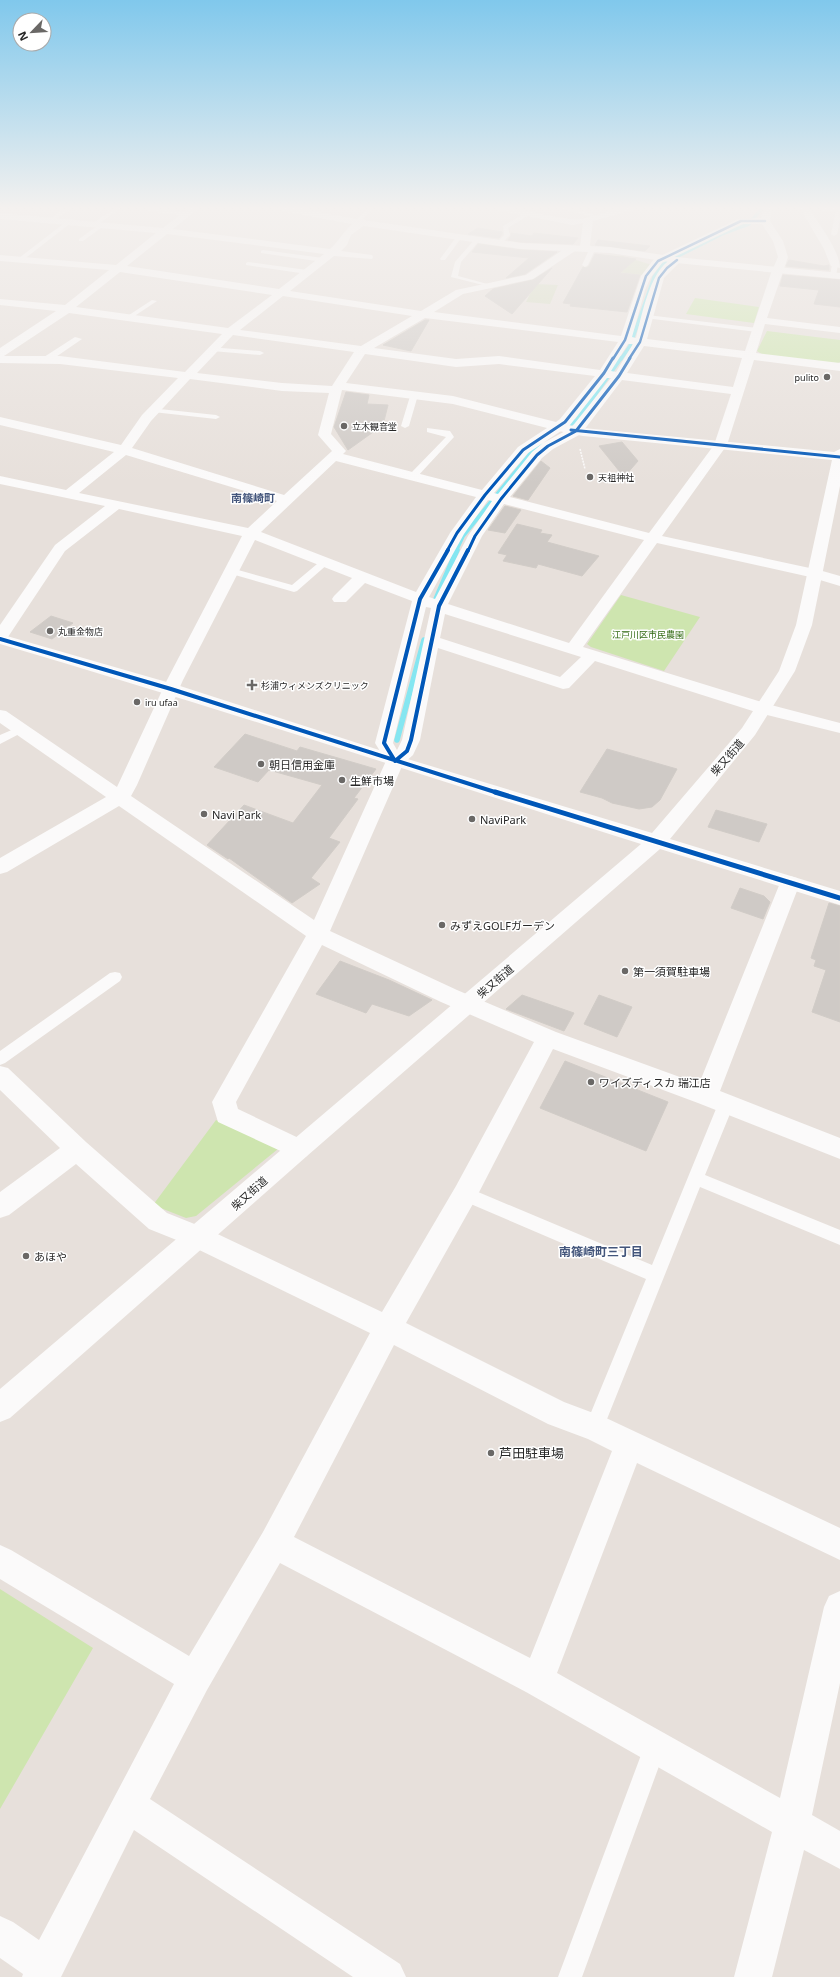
<svg xmlns="http://www.w3.org/2000/svg" width="840" height="1977" viewBox="0 0 840 1977" font-family="'Noto Sans','Noto Sans JP',sans-serif">
	<rect width="100%" height="100%" fill="#e7e0db"/>
	<!-- green -->
	<path fill="#cee5af" d="M695,298L759,307L754,323L686,314Z
		M767,331L840,340V362L836,364L763,355L757,351Z
		M621,595L700,617L664,671L591,647L587,644Z
		M216,1120L278,1149L196,1216L186,1218L153,1205Z
		M0,1589L93,1648L0,1809Z"/>
	<!-- cemetery -->
	<path fill="#d5dbc1" d="M595,255L623,256L652,265L642,275L593,269Z
		M535,284L558,285L550,304L526,302Z"/>
	<g fill="none" stroke-linecap="round" stroke-linejoin="round">
		<!-- stream-far2 -->
		<path stroke="#85e6f1" stroke-width="3.5" d="M621,359L630,346L654,277L664,263L724,233L749,224L762,208"/>
		<!-- stream-far1 -->
		<path stroke="#85e6f1" stroke-width="4" d="M563,429L577,420L621,358
			M456,551L463,536L535,448L541,444"/>
		<!-- stream -->
		<path stroke="#85e6f1" stroke-width="5.5" d="M433,606L457,550
			M397,740L424,640"/>
	</g>
	<!-- building -->
	<path fill="#cfcac6" stroke="#d1ccc7" d="M478,228L502,232V234L499,238L468,234Z
		M511,233L532,236L534,233L578,238L573,244L521,242L508,240L511,236Z
		M598,240L650,246L645,251L595,245Z
		M478,244L521,250L557,252L525,274L506,278L529,258L472,252Z
		M595,254L636,259L620,273L640,275L627,312L570,306L571,304L563,303L583,267L586,268L589,266Z
		M789,260L824,266L829,265V270L786,266Z
		M552,268L512,314L485,296L493,289L533,280Z
		M783,275L840,280V307L814,304L819,290L780,286Z
		M425,320H429L411,351L383,345Z
		M346,392L369,395L367,404L388,405L383,425L348,450L334,427Z
		M622,442L638,461L624,477L599,446Z
		M541,461L550,468L528,500L513,496Z
		M505,506L521,510L505,533L488,530Z
		M517,524L542,530L540,533L552,535L547,542L599,556L582,576L538,564L536,568L503,561L507,555L498,553Z
		M51,616L73,623L52,639L30,632Z
		M245,734L297,751L300,747L376,769L354,798L358,799L329,838L340,842L311,878L320,884L292,903L229,858L228,859L207,845L244,805L293,823L322,785L269,770L258,782L214,767Z
		M607,749L677,769L660,800L652,807L639,809L612,803L602,798L580,792Z
		M716,810L767,824L759,842L708,827Z
		M740,888L764,896L770,902L763,919L731,908Z
		M829,903L840,906V1022L812,1012L826,970L814,966L816,960L811,958Z
		M340,961L389,980L432,1000L409,1016L372,1004L366,1013L316,994Z
		M522,995L574,1013L564,1031L506,1009Z
		M599,995L632,1007L617,1037L584,1024Z
		M565,1061L668,1102L646,1151L540,1108Z"/>
	<g fill="none" stroke-linecap="round" stroke-linejoin="round">
		<!-- path -->
		<path stroke="#fbfafa" stroke-width="1.5" stroke-dasharray="2 1" stroke-linecap="butt" d="M580,449L585,469"/>
		<!-- lane -->
		<path fill="#fbfafa" fill-rule="evenodd" d="M66,208H72L53,221H49V219Z
			M115,208H121L97,225H93V223Z
			M150,208L186,212L189,214L186,216L148,211V209Z
			M368,208H374L359,223H355V221Z
			M559,208H568L603,217L600,219Z
			M839,208L840,220L837,234L834,236L831,234L836,210Z
			M527,212L532,213L508,228L510,235L501,244H497V242L504,235L503,226Z
			M67,221L72,222L23,260H19V258Z
			M100,224L105,225L83,241H79V239Z
			M457,236L462,237L445,260H441L440,259Z
			M475,239L480,240L461,262L458,276L491,285V287L451,277L455,262Z
			M587,246L594,252L588,265L585,267L582,265L588,252L584,248Z
			M263,250L323,258L326,260L323,262L261,253V251Z
			M248,262L307,270L310,272L307,274L246,265V263Z
			M835,262L838,264L836,276L833,278L830,276L832,264Z
			M152,300L157,301L130,319H126V317Z
			M647,315L757,328L761,330L757,332L645,318L643,317Z
			M75,337L82,339L50,361H44V357Z
			M209,347L260,351L264,353L260,355L212,351H209Z
			M411,393L418,395L409,426L405,428L401,426Z
			M150,408L216,415L220,417L216,419L153,412H150Z
			M427,428L450,431L454,437L416,478H410V474L446,437L427,432Z
			M326,558L331,561L329,563L297,591L294,592L228,573L226,571L231,568L292,585L323,559Z
			M21,726L27,729L25,731L0,744V735Z
			M115,972L120,973L122,977L120,981L5,1063L0,1065V1051L110,973Z
			M726,1098L731,1100L734,1104L705,1175L840,1230V1245L700,1187L601,1434L594,1436L587,1434L585,1427L646,1279L459,1199L457,1194L459,1189L465,1187L471,1189L652,1265L718,1104L721,1100Z
			M655,1736L663,1739L666,1747L582,1977H558L644,1747L647,1739Z"/>
		<!-- street -->
		<path fill="#fbfafa" fill-rule="evenodd" d="M189,208H199L173,229L330,249C340,242 351,216 366,220V224L351,235L347,245L341,251L372,255L373,257L372,259L334,256L290,291L421,311L456,290L526,275L567,247H575L576,249L575,251L533,279L463,294L434,312L621,336L641,276L654,259L738,219L761,218L764,208H772L770,221L783,241L788,257L767,318L840,327V333L765,324L756,353L840,363V371L754,360L727,445L662,536L819,570L840,576V586L810,577L657,543L583,647L771,705L840,723V733L759,713L595,661L569,688L563,689L438,648L420,740L413,755L403,764L330,931L457,990L556,1032L699,1084L780,883L783,878L790,876L797,878L800,883L720,1091L840,1138V1159L698,1103L553,1049L474,1202L406,1323L564,1402L604,1417L840,1528V1560L637,1463L557,1673L780,1798L824,1607L829,1596L840,1591V1683L812,1815L840,1831V1869L804,1850L772,1977H734L772,1832L526,1692L280,1563L207,1690L150,1799L400,1964L406,1977H353L134,1830L61,1977H22L23,1974L0,1958V1916L13,1922L39,1940L174,1684L0,1579V1545L11,1550L189,1656L263,1532L370,1333L189,1245L149,1229L76,1164L9,1215L0,1218V1192L60,1148L0,1090V1066L8,1068L86,1142L167,1213L207,1229L382,1312L456,1186L534,1042L441,1002L322,945L236,1102L238,1109L307,1142L310,1149L307,1156L298,1159L218,1122L212,1102L306,936L119,806L7,872L0,874V858L106,797L0,723V710L6,711L117,787L167,680L242,536L119,509L65,551L6,640L0,642V625L55,545L105,506L0,484V476L66,490L114,452L0,425V417L121,445L142,415L178,378L60,364L0,363V348L56,311L0,305V299L65,305L109,270L0,261V255L116,265L156,233L0,219V213L163,228ZM743,224H762L773,241L778,257L771,273L745,351L647,339L664,278L682,260L677,257C651,263 642,315 636,338L632,337L645,290L651,277L662,263ZM167,234L324,254L279,289L127,266ZM120,272L272,295L228,328L76,307ZM283,296L412,316L361,346L240,330ZM69,313L222,334L185,372L60,356H4ZM425,318L618,342L600,370L499,356L456,359L374,348ZM233,335L354,352L332,386L282,383L197,373ZM628,344H633L616,372L611,371ZM644,346L742,358L733,387L627,373ZM365,354L456,367L499,364L595,376L560,419L556,422L453,396L346,383ZM607,378H611L571,428L543,443L532,452L498,494L494,493L528,453L570,425ZM190,379L282,391L329,393L318,435L332,451L284,495L132,448L151,421ZM622,380L731,394L714,445L649,533L510,497L542,458L553,449L581,434ZM342,390L453,404L547,428L518,447L482,490L343,454L346,451L331,434ZM126,455L277,501L248,528L79,493ZM336,461L476,497L450,533L416,592L261,532ZM488,500L492,501L468,536L435,599L429,597L464,534ZM504,504L644,540L569,643L448,604L482,536ZM255,540L352,578L334,596L332,599L334,602H346L365,583L412,601L375,743L386,761L314,920L131,796L137,785L183,680ZM426,607L431,608L402,740L397,750L393,743ZM445,614L448,615L581,657L560,677L440,638ZM394,1345L548,1424L588,1439L612,1451L530,1658L294,1537Z
			M297,208H310L299,213H293V209Z
			M496,208C522,208 546,217 572,219C593,221 613,205 635,208L633,210L593,221L590,245L592,248L587,251L580,246L583,223L573,225L500,211Z
			M800,208H809C818,223 840,251 840,268L831,266L830,264L824,249Z
			M818,208H840V213L823,211Z"/>
		<!-- secondary -->
		<path fill="#fbfafa" fill-rule="evenodd" d="M277,208H295L357,219L521,243L610,247L676,257L840,273V279L676,263L610,253L521,249L357,225L282,211Z
			M559,423L583,428L834,452L840,449V486L812,625L795,671L755,735L670,839L840,891V905L660,849L307,1156L10,1418L0,1422V1389L641,844C428,777 215,707 0,644V634L177,685L401,757L652,833L742,728L779,671L796,625L832,460L583,436L554,430L553,427L554,424Z"/>
		<!-- cycleway-far3 casing -->
		<g stroke="#fff" stroke-width="3.5">
			<path id="cycleway-far3" d="M613,359L625,340L646,276L658,261L741,221H765
				M629,359L640,342L659,278L667,268L677,260"/>
		</g>
		<!-- cycleway-far2 casing -->
		<g stroke="#fff" stroke-width="4.5">
			<path id="cycleway-far2" d="M571,430L840,457
				M447,551L457,533L485,495L523,450L565,422L604,373L613,358
				M468,551L475,536L501,499L537,455L548,446L576,431L619,376L630,358"/>
		</g>
		<!-- cycleway-far1 casing -->
		<g stroke="#fff" stroke-width="6">
			<path id="cycleway-far1" d="M448,550L420,599L384,743L395,761L407,751L411,740L439,606L468,550
				M0,639L171,689L498,793"/>
		</g>
		<!-- cycleway casing -->
		<g stroke="#fff" stroke-width="8">
			<path id="cycleway" d="M495,792L840,898"/>
		</g>
		<!-- cycleway-far3 -->
		<use href="#cycleway-far3" stroke="#0057b8" stroke-width="2.5"/>
		<!-- cycleway-far2 -->
		<use href="#cycleway-far2" stroke="#0057b8" stroke-width="3"/>
		<!-- cycleway-far1 -->
		<use href="#cycleway-far1" stroke="#0057b8" stroke-width="4"/>
		<!-- cycleway -->
		<use href="#cycleway" stroke="#0057b8" stroke-width="5"/>
	</g>
	<!-- sky -->
	<linearGradient id="sky" x2="0" y2="1"><stop stop-color="#80c8ec"/><stop offset="0.43" stop-color="#f4f1ef"/><stop offset="1" stop-color="#f4f1ef" stop-opacity="0"/></linearGradient>
	<rect width="840" height="484" fill="url(#sky)"/>
	<!-- markers -->
	<g fill="#6a6866" stroke="#fff" stroke-width="1.5">
		<circle cx="827" cy="377" r="4"/>
		<circle cx="344" cy="426" r="4"/>
		<circle cx="590" cy="477" r="4"/>
		<circle cx="50" cy="631" r="4"/>
		<path d="M250 679h4v4h4v4h-4v4h-4v-4h-4v-4h4z"/>
		<circle cx="137" cy="702" r="4"/>
		<circle cx="261" cy="764" r="4"/>
		<circle cx="342" cy="780" r="4"/>
		<circle cx="204" cy="814" r="4"/>
		<circle cx="472" cy="819" r="4"/>
		<circle cx="442" cy="925" r="4"/>
		<circle cx="625" cy="971" r="4"/>
		<circle cx="591" cy="1082" r="4"/>
		<circle cx="26" cy="1256" r="4"/>
		<circle cx="491" cy="1453" r="4"/>
	</g>
	<g text-anchor="middle" dominant-baseline="central" stroke-width="3" stroke-linejoin="round" paint-order="stroke">
		<!-- far-poi labels -->
		<g font-size="9" fill="#272727" stroke="#fff" text-anchor="start">
			<text x="819" y="377" text-anchor="end">pulito</text>
			<text x="352" y="426">立木観音堂</text>
			<text x="598" y="477">天祖神社</text>
			<text x="58" y="631">丸重金物店</text>
			<text x="261" y="685">杉浦ウィメンズクリニック</text>
			<text x="145" y="702">iru ufaa</text>
		</g>
		<!-- far-park labels -->
		<g font-size="9" fill="#306911" stroke="#fff">
			<text x="648" y="634">江戸川区市民農園</text>
		</g>
		<!-- far-quarter labels -->
		<g font-size="11" font-weight="bold" fill="#43557b" stroke="#fff">
			<text x="253" y="497">南篠崎町</text>
		</g>
		<!-- street labels -->
		<g font-size="11" fill="#272727" stroke="#fff">
			<text transform="translate(727 757) rotate(-49)">柴又街道</text>
			<text transform="translate(495 981) rotate(-41)">柴又街道</text>
			<text transform="translate(249 1193) rotate(-42)">柴又街道</text>
		</g>
		<!-- poi labels -->
		<g font-size="11" fill="#272727" stroke="#fff" text-anchor="start">
			<text x="269" y="764">朝日信用金庫</text>
			<text x="350" y="780">生鮮市場</text>
			<text x="212" y="814">Navi Park</text>
			<text x="480" y="819">NaviPark</text>
			<text x="450" y="925">みずえGOLFガーデン</text>
			<text x="633" y="971">第一須賀駐車場</text>
			<text x="599" y="1082">ワイズディスカ 瑞江店</text>
			<text x="34" y="1256">あほや</text>
		</g>
		<!-- neighbourhood labels -->
		<g font-size="12" font-weight="bold" fill="#43557b" stroke="#fff">
			<text x="601" y="1251">南篠崎町三丁目</text>
		</g>
		<!-- near-poi labels -->
		<g font-size="13" fill="#272727" stroke="#fff" text-anchor="start">
			<text x="499" y="1453">芦田駐車場</text>
		</g>
	</g>
	<!-- north arrow -->
	<g transform="translate(32 32) rotate(245)"><circle r="19" fill="#ffffff" stroke="#a9a9a9"/>
	<path d="M0-3L7 15L0 10L-7 15Z" fill="#6a6866"/>
	<text y="-6" font-size="11" font-weight="bold" text-anchor="middle" fill="#272727">N</text>
	</g>
</svg>
